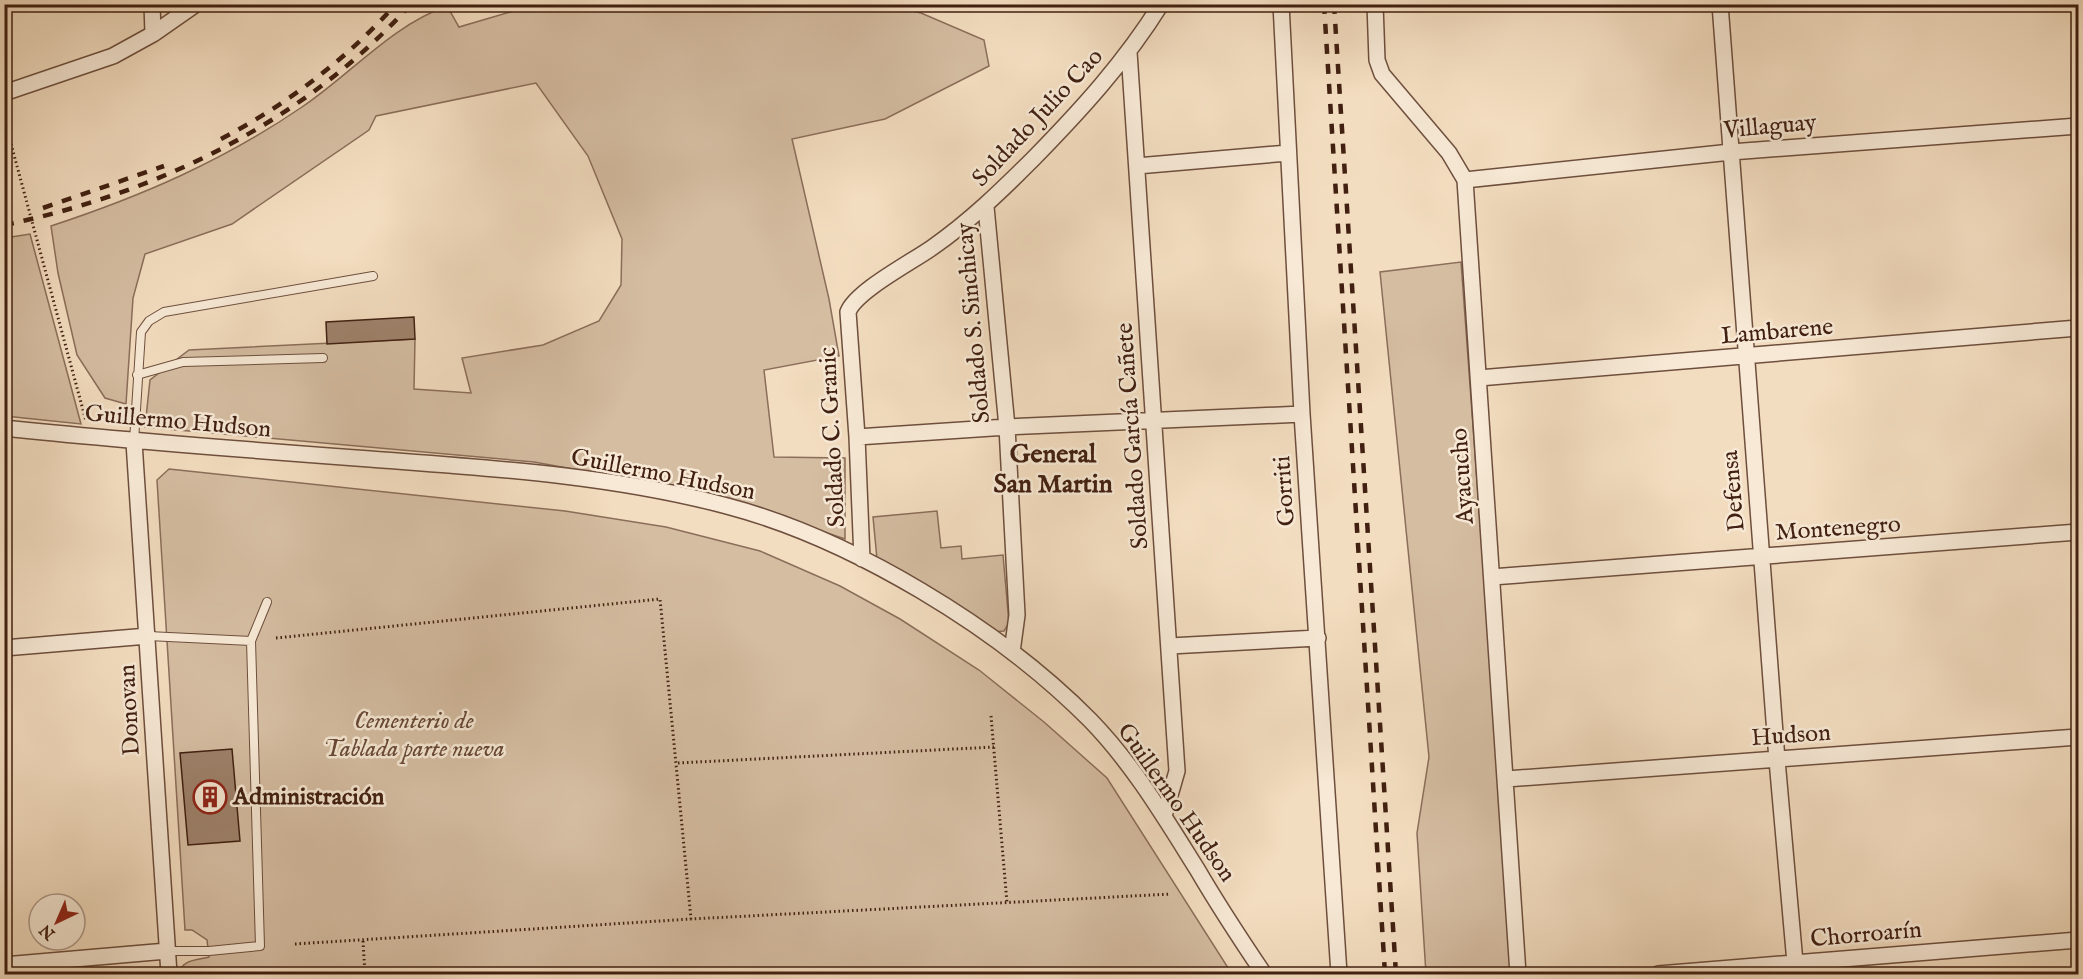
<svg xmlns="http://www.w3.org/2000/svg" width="2083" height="979" viewBox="0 0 2083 979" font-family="'IM FELL English',serif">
	<rect width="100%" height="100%" fill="#f3ddc0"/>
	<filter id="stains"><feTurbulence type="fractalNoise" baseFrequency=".00333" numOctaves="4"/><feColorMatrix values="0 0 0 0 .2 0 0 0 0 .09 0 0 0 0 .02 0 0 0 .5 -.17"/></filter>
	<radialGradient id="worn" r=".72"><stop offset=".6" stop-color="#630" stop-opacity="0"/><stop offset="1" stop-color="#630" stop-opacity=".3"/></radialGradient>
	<!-- green -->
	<path fill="#d5bda2" stroke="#8b6e5a" stroke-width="1.5" d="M534,5H887L921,13L984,40L989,66L885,119L792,139L829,299L839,356L764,370L774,457L845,458V539L711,494L534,462L145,427L150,380L189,350L415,339L414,389L471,393L462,358L543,345L599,321L621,285L622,239L588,156L536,83L376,116L369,130L232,224L145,254L133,298L126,404L105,398L77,355L58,273L51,226C142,196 223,161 302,107C351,74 391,26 447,6L459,27Z
		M30,234L81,424L5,416V238Z
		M1461,262L1513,974H1426L1417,833L1429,757L1380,272Z
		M169,469L565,511L666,527L760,551L840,586L900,619L979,670L1044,722L1107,778L1232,974H178C183,959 196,960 209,957L207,940L192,930H185L157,480Z
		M937,511L941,548L961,546L962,559L1003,555L1009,623L1004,631L994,632L877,559L873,517Z"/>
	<!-- building -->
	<path fill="#9e826c" stroke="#412011" stroke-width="1.5" d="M414,317L415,339L327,344L326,322Z
		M232,749L240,841L188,845L180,753Z"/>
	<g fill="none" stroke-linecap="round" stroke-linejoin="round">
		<!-- lane casing -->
		<g stroke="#6e4f3d" stroke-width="10">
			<path id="lane" d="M137,375L183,362L323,358
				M134,441L141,332L149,321L164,312L373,276
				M148,636L251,641
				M167,951H209L260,946L251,641L267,602"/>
		</g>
		<!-- street casing -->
		<g stroke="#6e4f3d" stroke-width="18">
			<path id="street" d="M152,4L153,34
				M1281,4L1302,414L1339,974
				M1375,4L1377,60L1382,74L1449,153L1465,180L1518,974
				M1720,4L1777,760L1796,974
				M1129,52L1177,771L1164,816
				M4,93L113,56L153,34L196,4
				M1137,166L1288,153
				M1465,180L1731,152L2078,126
				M986,207L1007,427L1017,615L1012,652
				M1479,378L2078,328
				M4,428C126,441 248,450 370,459C489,468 611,475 727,506C852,539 999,628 1090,720C1133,764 1165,818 1197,869C1218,905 1241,940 1264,974
				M857,437L1007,427L1302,414
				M134,442L169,974
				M862,559L857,437L848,312C856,291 912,262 933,247C970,221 1001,191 1033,159C1080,111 1125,62 1161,4
				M1492,577L2078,532
				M1170,646L1318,638
				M4,648L148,636
				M1506,779L2078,737
				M4,965L167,951
				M1658,974L2078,940"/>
		</g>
		<!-- path -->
		<path stroke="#412011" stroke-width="3" stroke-dasharray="1.5 3" stroke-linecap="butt" d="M4,118L86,421
			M276,638L660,599L691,919
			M991,716L1007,903
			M678,763L994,747
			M363,941L365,974
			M295,944L691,919L1171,894"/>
		<!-- lane -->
		<use href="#lane" stroke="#f7e9d6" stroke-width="8"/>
		<!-- street -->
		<use href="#street" stroke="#f7e9d6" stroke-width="15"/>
		<!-- rail -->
		<path stroke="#412011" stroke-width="4.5" stroke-dasharray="10 10" stroke-linecap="butt" d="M1324,4L1385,974
			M1334,4L1396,974
			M221,139C286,105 347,59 396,4
			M43,208L164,166
			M4,225C156,194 306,121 411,4"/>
	</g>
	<!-- icons -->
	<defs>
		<g id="building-ring" transform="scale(1.725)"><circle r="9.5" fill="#f7e9d6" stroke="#8f2418" stroke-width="1.5"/><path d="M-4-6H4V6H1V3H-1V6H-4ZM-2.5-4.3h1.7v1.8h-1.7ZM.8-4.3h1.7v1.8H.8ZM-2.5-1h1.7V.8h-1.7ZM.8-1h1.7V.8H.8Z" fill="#8f2418"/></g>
	</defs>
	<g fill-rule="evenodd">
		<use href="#building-ring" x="210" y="797"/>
	</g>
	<g text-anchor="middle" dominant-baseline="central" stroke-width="5" stroke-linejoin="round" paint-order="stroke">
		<!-- street labels -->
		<g font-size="24" fill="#412011" stroke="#f7e9d6">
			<text transform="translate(1038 118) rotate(-47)">Soldado Julio Cao</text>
			<text transform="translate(1770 127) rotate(-5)">Villaguay</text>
			<text transform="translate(974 323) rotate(-95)">Soldado S. Sinchicay</text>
			<text transform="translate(1777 332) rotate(-5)">Lambarene</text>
			<text transform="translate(178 422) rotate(5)">Guillermo Hudson</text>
			<text transform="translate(1133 436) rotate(-94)">Soldado García Cañete</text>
			<text transform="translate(833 437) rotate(-93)">Soldado C. Granic</text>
			<text transform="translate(663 475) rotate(11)">Guillermo Hudson</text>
			<text transform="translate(1463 476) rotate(-94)">Ayacucho</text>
			<text transform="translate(1285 491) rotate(-94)">Gorriti</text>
			<text transform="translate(1734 491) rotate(-95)">Defensa</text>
			<text transform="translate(1838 529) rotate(-4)">Montenegro</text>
			<text transform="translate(130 710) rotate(-93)">Donovan</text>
			<text transform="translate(1791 736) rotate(-4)">Hudson</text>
			<text transform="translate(1176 803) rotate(55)">Guillermo Hudson</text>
			<text transform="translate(1866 935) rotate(-5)">Chorroarín</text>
		</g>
		<!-- park labels -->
		<g font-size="24" font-style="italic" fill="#664735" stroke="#f7e9d6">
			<text x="414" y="721">Cementerio de<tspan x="414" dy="28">Tablada parte nueva</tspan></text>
		</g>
		<!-- poi labels -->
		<g font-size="24" font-weight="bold" fill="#412011" stroke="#f7e9d6" text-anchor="start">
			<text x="233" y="797">Administración</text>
		</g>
		<!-- neighbourhood labels -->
		<g font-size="26" font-weight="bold" fill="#412011" stroke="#f7e9d6">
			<text x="1053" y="454">General<tspan x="1053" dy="30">San Martin</tspan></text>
		</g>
	</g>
	<!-- margin -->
	<rect width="2083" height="979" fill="none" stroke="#f3ddc0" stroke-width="24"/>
	<rect x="6" y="6" width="2071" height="967" fill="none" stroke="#412011" stroke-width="3"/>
	<rect x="12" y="12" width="2059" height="955" fill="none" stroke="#412011" stroke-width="1.5"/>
	<!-- north arrow -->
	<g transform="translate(57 922) rotate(224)"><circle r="28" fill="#f7e9d6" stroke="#ae9987" stroke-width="1.5"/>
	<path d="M0-4.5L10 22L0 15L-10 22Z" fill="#8f2418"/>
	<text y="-9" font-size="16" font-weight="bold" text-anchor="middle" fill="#412011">N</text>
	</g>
	<rect width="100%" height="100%" filter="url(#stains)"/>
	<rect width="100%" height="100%" fill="url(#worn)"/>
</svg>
